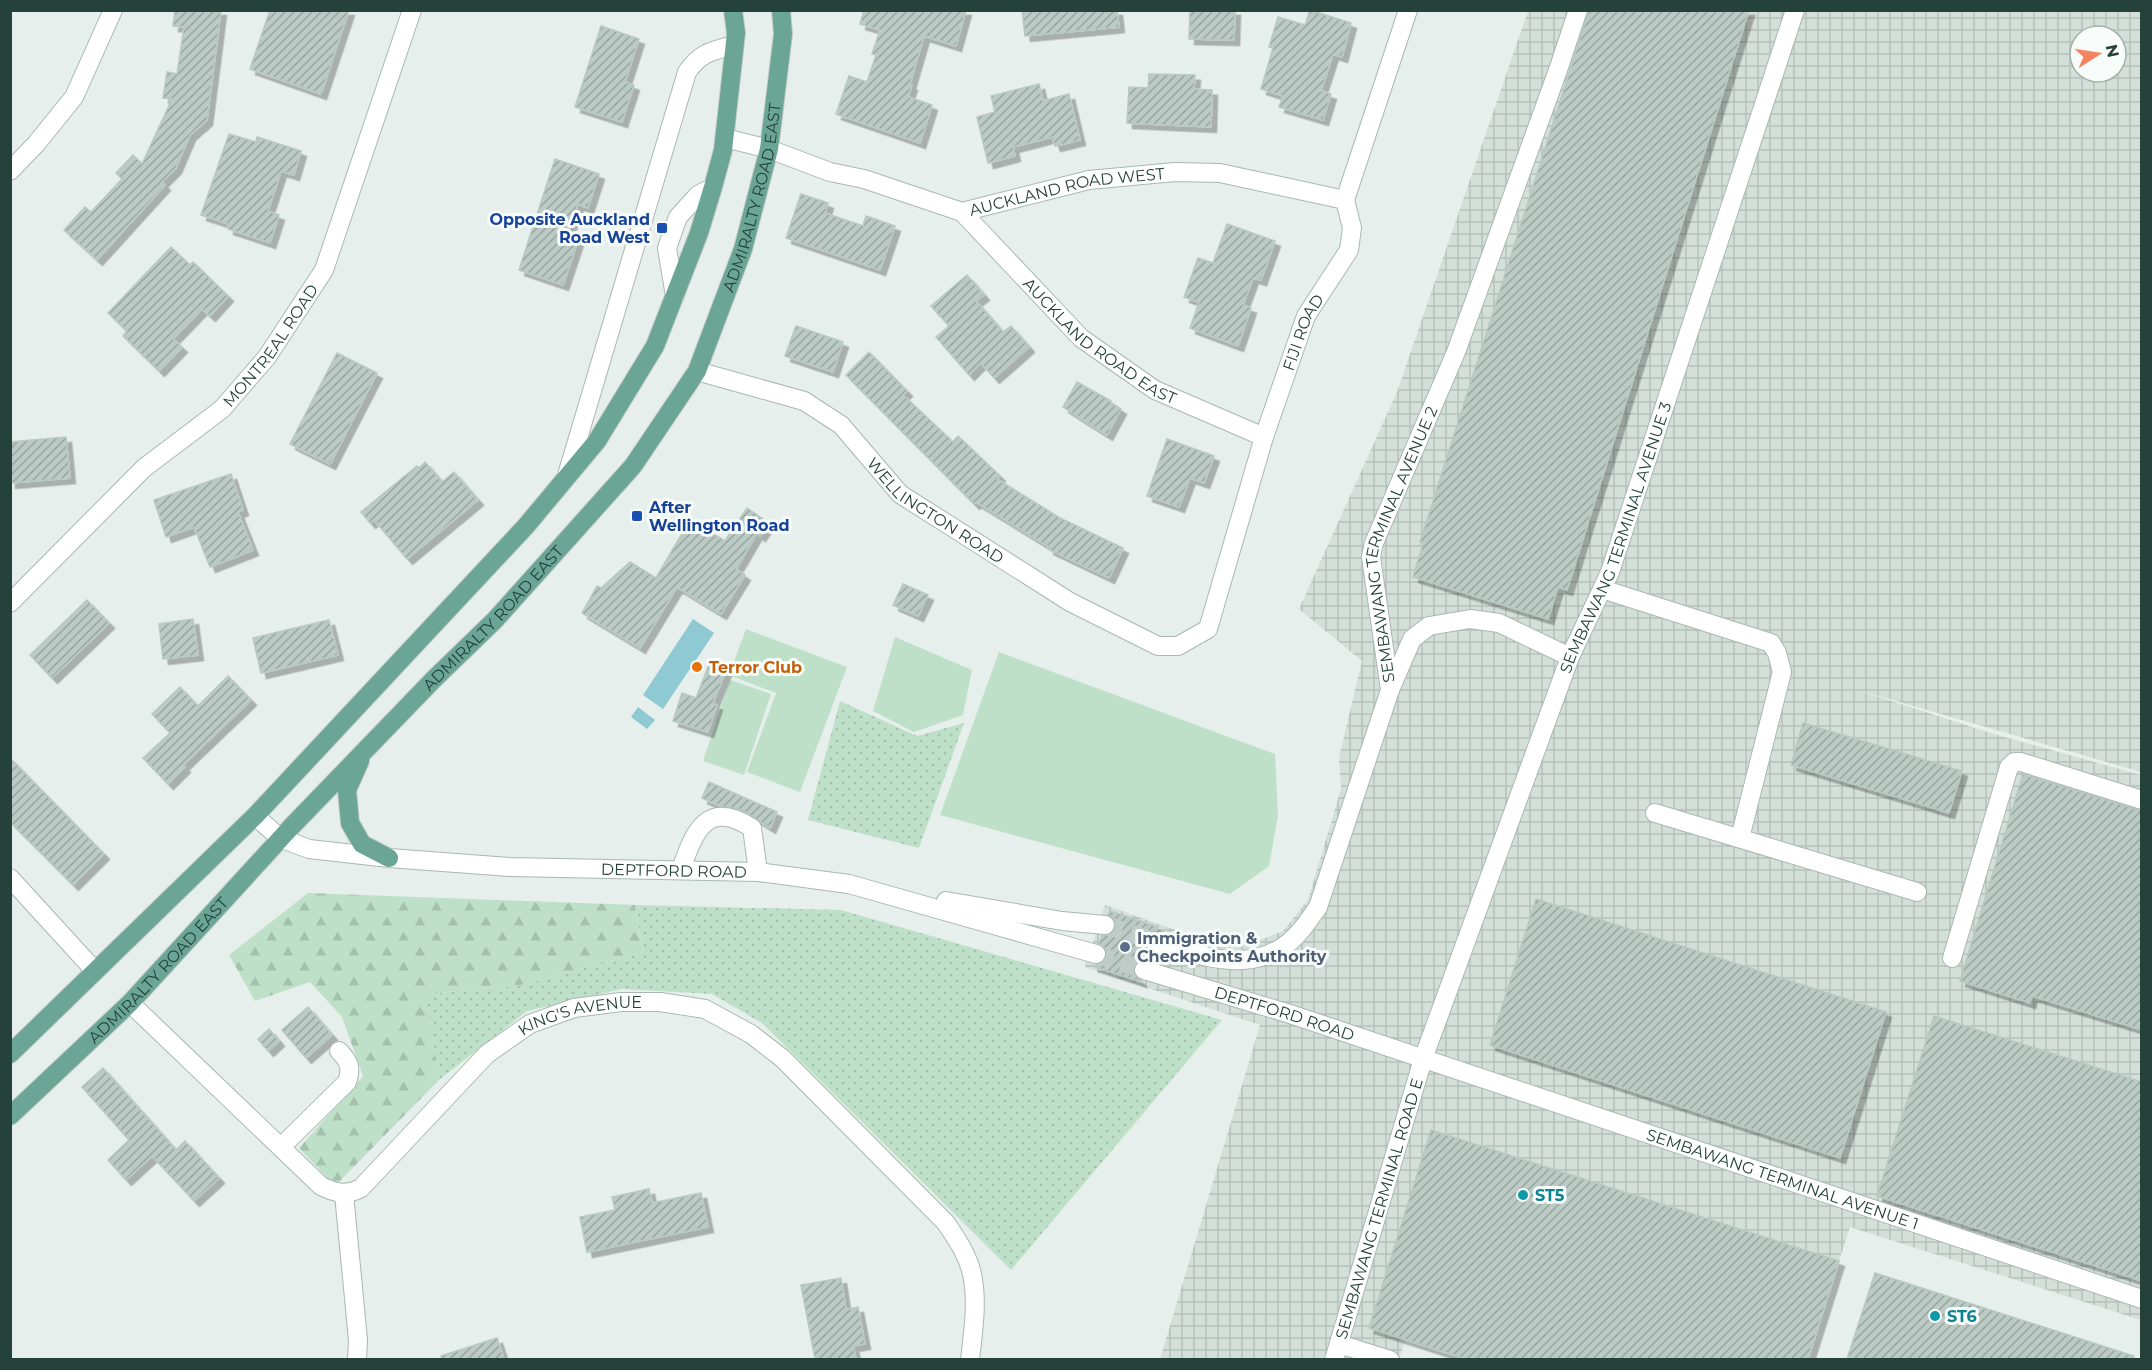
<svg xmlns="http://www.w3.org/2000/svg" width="2152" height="1370" viewBox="0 0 2152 1370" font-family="Montserrat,sans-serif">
	<defs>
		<pattern id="industrial-grid" width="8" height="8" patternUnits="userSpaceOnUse" patternTransform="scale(1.5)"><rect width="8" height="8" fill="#d4dfda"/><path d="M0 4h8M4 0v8" fill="none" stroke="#b6c1bc"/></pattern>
		<pattern id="grass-dots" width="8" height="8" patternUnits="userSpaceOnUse" patternTransform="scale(1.5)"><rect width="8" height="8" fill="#bfe0c8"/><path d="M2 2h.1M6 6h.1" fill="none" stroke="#a4c1ad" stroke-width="1.8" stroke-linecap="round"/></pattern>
		<pattern id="forest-firs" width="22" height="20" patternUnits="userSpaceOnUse" patternTransform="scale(1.5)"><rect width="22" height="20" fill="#bfe0c8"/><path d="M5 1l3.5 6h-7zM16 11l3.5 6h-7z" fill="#a4c1ad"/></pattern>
		<pattern id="building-hatch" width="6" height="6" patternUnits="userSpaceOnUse" patternTransform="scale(1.5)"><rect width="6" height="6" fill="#bbcac4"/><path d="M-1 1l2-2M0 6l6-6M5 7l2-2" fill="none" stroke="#98a6a0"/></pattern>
		<filter id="shadow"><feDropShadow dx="5.5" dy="5.5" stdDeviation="0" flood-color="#0004"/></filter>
	</defs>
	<rect width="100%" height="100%" fill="#e6efeb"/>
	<!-- industrial -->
	<path fill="url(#industrial-grid)" fill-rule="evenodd" d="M1528,11H2141V772L1851,688L1994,734L2141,775V1320L1850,1227L1839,1261L1431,1130L1369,1328L1405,1340L1399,1359H1160L1260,1025L1085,967L1105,905L1223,947L1250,944L1283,931L1308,900L1341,789L1339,757L1362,661L1299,609L1397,392ZM2080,36H2116V72H2080Z"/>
	<!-- grass -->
	<path fill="url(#grass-dots)" d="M840,701L917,736L964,723L919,848L808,820Z
		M635,905L841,910L1222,1020L1011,1270L762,1023L712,994L622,989L527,1011L439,1080L425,994L521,985L643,952Z"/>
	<!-- forest -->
	<path fill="url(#forest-firs)" d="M308,893L635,905L643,952L521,985L426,994L439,1080L335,1186L299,1148L363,1076L342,1017L310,982L255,1001L229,955Z"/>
	<!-- pitch -->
	<path fill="#bfe0c8" d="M746,629L847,667L800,792L747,772L776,693L729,675Z
		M895,637L972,670L963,715L914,732L873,711Z
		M999,652L1275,754L1278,815L1269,866L1230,894L940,815Z
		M730,680L771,694L744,775L703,761Z"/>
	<!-- water -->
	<path fill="#8ec9d4" d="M693,619L714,633L663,709L643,695Z
		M638,707L655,720L647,729L631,717Z"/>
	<!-- building -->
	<path fill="url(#building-hatch)" stroke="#b8c9c2" stroke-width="1.5" filter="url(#shadow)" d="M175,10H221L207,120L190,135L176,168L162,182L165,185L97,260L64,230L85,207L91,212L122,179L116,173L133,155L142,164L172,99L163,98L167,72L177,74L184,27L173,26Z
		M270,10H349L321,94L250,69Z
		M864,10H966L956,46L924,36L910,84L912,85L908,97L932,105L920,143L836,114L849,76L867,82L876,55L872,54L880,30L860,24Z
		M1022,10H1117L1119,27L1025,36Z
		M1190,10H1235L1234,40L1189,39Z
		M1310,10L1351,23L1342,57L1333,54L1321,91L1331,94L1323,120L1279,107L1283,96L1261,89L1273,48L1269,47L1278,17L1305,25Z
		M1589,10H1749L1567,590L1558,587L1548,619L1413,577L1423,544L1420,542Z
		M601,26L639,39L625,82L634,85L622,122L575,107Z
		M1149,74L1195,75L1194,89L1212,90L1211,127L1127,123L1129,87L1148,88Z
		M1039,84L1043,101L1069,94L1080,140L1055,146L1052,137L1013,147L1015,156L988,163L977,117L995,112L991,96Z
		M229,134L256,142L257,137L301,151L294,175L281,171L268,211L279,215L270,243L228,229L229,224L201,215Z
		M555,159L599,174L588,208L578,204L568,233L579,237L563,285L519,270Z
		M801,194L828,203L825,213L863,226L866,216L895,226L880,270L786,238Z
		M1227,224L1275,241L1261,280L1253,278L1243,305L1251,308L1238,346L1190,328L1199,302L1184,297L1198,258L1213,263Z
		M171,247L190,265L193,262L228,296L210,316L202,309L173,339L182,347L159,371L123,336L127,331L108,313Z
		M967,275L984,295L976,301L1003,332L1011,326L1029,347L994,378L981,363L969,375L936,337L949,326L931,306Z
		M796,326L843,342L833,372L785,356Z
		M869,352L907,391L903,395L953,442L958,436L1000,476L997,479L1060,518L1123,548L1109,578L1048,549L1049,547L976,502L974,504L846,375Z
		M337,353L377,373L330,464L290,444Z
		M1077,382L1111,401L1110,402L1121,409L1107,435L1063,407Z
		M66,437L70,478L10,483V442Z
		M1167,439L1214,456L1204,483L1190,478L1179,507L1147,496Z
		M425,462L442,482L454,472L478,500L407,559L374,520L370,523L361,512L417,466L419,468Z
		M231,474L243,510L238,512L253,550L210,567L194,527L166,537L154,500Z
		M747,508L769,523L760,536L757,533L736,569L745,575L721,614L677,587L640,648L582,613L597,586L601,588L630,562L656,578L690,520L725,541Z
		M903,584L928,595L918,616L893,605Z
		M87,600L109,623L52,678L30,655Z
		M193,619L198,655L163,659L159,624Z
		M329,620L338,655L261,673L253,638Z
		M710,662L727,668L713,703L717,705L708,732L673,721L682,693L696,698Z
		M228,676L251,700L183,765L185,767L168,784L143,758L170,733L152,714L180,687L198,706Z
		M1803,723L1962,771L1949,813L1791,765Z
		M10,758L104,854L73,885L10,822Z
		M2023,774L2142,811V1030L2032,996L2030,1003L1960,981Z
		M709,782L777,812L770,828L742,810L720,806L702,798Z
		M1536,899L1886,1012L1840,1158L1490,1045Z
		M1110,911L1158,927L1157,930L1147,932L1143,938L1145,948L1150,952L1148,959H1141L1133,966V973L1141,982L1092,966L1099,965L1107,958V951L1099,943L1102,936L1110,935L1116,927L1115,920L1108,915Z
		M308,1007L332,1035L306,1058L282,1030Z
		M1934,1016L2142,1082V1281L1877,1196Z
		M269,1029L279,1041L268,1051L258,1039Z
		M103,1068L176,1150L185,1141L219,1178L194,1201L152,1156L126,1180L108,1160L129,1140L82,1087Z
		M1431,1130L1839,1261L1808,1359H1466L1369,1328Z
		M649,1189L652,1203L701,1193L708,1227L587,1252L580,1217L615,1210L612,1197Z
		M1875,1273L2134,1356V1359H1847Z
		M841,1278L846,1310L858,1307L865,1344L853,1346L856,1359H815L801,1285Z
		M497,1338L504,1359H442L441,1356Z"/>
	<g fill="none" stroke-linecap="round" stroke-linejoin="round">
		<!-- minor-tunnel -->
		<path stroke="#bfccc8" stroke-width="18" stroke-dasharray="18 9" stroke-linecap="butt" d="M1105,925L1154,941
			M1096,954L1144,970"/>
		<!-- minor casing -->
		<g stroke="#a8b8b2" stroke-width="20">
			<g id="minor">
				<path id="s1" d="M725,138L769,149L830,172L864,179L962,212L1089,180L1175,172L1220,173L1345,200"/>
				<path d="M10,171L36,144L74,97L113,10"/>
				<path id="s2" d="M962,212L1081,338L1155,390L1264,437"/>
				<path d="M675,296L667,248L678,217L698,195L713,187"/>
				<path id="s3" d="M697,371L804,401L841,425L900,494L1070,602L1158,646H1178L1208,629L1264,437L1306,316L1349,250L1352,228L1345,200L1408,10"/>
				<path d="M567,475L687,72C701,52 712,51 734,45"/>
				<path d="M1602,589L1771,643L1777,653L1782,672L1740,838"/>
				<path id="s4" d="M10,603L144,468L222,409L267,357L324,270L412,10"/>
				<path id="s5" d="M1390,690L1371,557L1374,543L1456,352L1558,70L1578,10"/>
				<path d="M1655,813L1917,892"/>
				<path id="s6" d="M255,816L280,838L309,849L389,858L510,867L758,872L849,884L1096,954"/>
				<path d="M681,870C694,831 707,799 752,828L758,872"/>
				<path d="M10,878L95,971"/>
				<path d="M946,901L1062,921L1105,925"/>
				<path d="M1154,941C1195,954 1244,974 1284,946C1298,937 1308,921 1318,907L1390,690L1412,639L1429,626L1470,619L1499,623L1570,657"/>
				<path d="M1952,958L2009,767L2014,762H2021L2142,800"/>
				<path id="s7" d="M1144,970L1290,1014L2142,1299"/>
				<path id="s8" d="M130,1003L321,1186C335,1193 347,1196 361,1188L487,1054L530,1024L574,1008L621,1002H660L705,1009L751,1034L782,1058L946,1223C956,1238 968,1255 972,1274C978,1302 973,1332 970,1360"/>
				<path d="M281,1147L347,1082C352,1068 349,1061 339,1051"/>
				<path d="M344,1194L358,1340L357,1360"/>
				<path d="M1339,1344L1390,1360"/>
				<path id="s9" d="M1334,1360L1423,1059L1570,657L1610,572L1795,10"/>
			</g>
		</g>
		<!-- major casing -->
		<g stroke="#c2cac8" stroke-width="20">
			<g id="major">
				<path d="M360,761L347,790L350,823L362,844L389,858"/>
				<path d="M10,1054L255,816L526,526L597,441L655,346L699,233L713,187L723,150L736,33L733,10"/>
				<path id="s10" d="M10,1116L130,1003L292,826L434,679L495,620L633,466L697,371L743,249L769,149L783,34L781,10"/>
			</g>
		</g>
		<!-- minor -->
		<use href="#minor" stroke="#fff" stroke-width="18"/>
		<!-- major -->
		<use href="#major" stroke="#6aa596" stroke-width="18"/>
	</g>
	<!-- markers -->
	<g fill="#1a4fb4" stroke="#f7fbf9" stroke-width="2">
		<rect x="656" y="222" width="12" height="12" rx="3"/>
		<rect x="631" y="510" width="12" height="12" rx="3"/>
	</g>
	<circle fill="#e8710a" stroke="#f7fbf9" stroke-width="2" cx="697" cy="667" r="6"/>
	<circle fill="#5c6f8a" stroke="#f7fbf9" stroke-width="2" cx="1125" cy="947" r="6"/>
	<g fill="#0f9aa8" stroke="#f7fbf9" stroke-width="2">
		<circle cx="1523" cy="1195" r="6"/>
		<circle cx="1935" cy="1316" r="6"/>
	</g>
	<g text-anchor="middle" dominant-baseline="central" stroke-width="6" stroke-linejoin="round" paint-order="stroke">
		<!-- street labels -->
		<g font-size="16" fill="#24423a" stroke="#f7fbf9">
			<text stroke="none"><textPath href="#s1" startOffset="356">AUCKLAND ROAD WEST</textPath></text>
			<text stroke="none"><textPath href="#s10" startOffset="1198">ADMIRALTY ROAD EAST</textPath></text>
			<text stroke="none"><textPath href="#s3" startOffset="912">FIJI ROAD</textPath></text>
			<text stroke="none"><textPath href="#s2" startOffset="190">AUCKLAND ROAD EAST</textPath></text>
			<text stroke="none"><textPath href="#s4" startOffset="368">MONTREAL ROAD</textPath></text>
			<text stroke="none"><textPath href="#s3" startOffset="284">WELLINGTON ROAD</textPath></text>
			<text stroke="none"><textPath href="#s9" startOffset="870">SEMBAWANG TERMINAL AVENUE 3</textPath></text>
			<text stroke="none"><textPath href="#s5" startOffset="152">SEMBAWANG TERMINAL AVENUE 2</textPath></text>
			<text stroke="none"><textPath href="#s10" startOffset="694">ADMIRALTY ROAD EAST</textPath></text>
			<text stroke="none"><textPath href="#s6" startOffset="430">DEPTFORD ROAD</textPath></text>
			<text stroke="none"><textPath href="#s10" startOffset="208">ADMIRALTY ROAD EAST</textPath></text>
			<text stroke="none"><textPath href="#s7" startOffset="147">DEPTFORD ROAD</textPath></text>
			<text stroke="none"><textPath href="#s8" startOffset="594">KING'S AVENUE</textPath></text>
			<text stroke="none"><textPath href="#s7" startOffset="672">SEMBAWANG TERMINAL AVENUE 1</textPath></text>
			<text stroke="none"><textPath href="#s9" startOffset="158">SEMBAWANG TERMINAL ROAD E</textPath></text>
		</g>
		<!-- transit labels -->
		<g font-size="16" font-weight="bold" fill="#164399" stroke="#f7fbf9" text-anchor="end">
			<text x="650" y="219">Opposite Auckland<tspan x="650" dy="18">Road West</tspan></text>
			<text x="649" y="507" text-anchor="start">After<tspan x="649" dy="18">Wellington Road</tspan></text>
		</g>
		<!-- food labels -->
		<g font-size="16" font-weight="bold" fill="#c56008" stroke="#f7fbf9" text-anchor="start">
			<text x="709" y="667">Terror Club</text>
		</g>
		<!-- service labels -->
		<g font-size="16" font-weight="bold" fill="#4e5e75" stroke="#f7fbf9" text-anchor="start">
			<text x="1137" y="938">Immigration &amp;<tspan x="1137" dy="18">Checkpoints Authority</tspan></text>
		</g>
		<!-- culture labels -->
		<g font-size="16" font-weight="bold" fill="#0d838f" stroke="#f7fbf9" text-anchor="start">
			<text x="1535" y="1195">ST5</text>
			<text x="1947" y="1316">ST6</text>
		</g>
	</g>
	<!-- border -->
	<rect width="2152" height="1370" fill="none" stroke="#24423a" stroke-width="24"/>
	<!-- north arrow -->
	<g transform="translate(2098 54) rotate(78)"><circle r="28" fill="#f7fbf9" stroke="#a3b1ad" stroke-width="1.5"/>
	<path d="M0-4.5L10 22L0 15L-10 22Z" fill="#f4845f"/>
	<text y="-9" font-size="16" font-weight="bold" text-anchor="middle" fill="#24423a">N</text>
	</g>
</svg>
